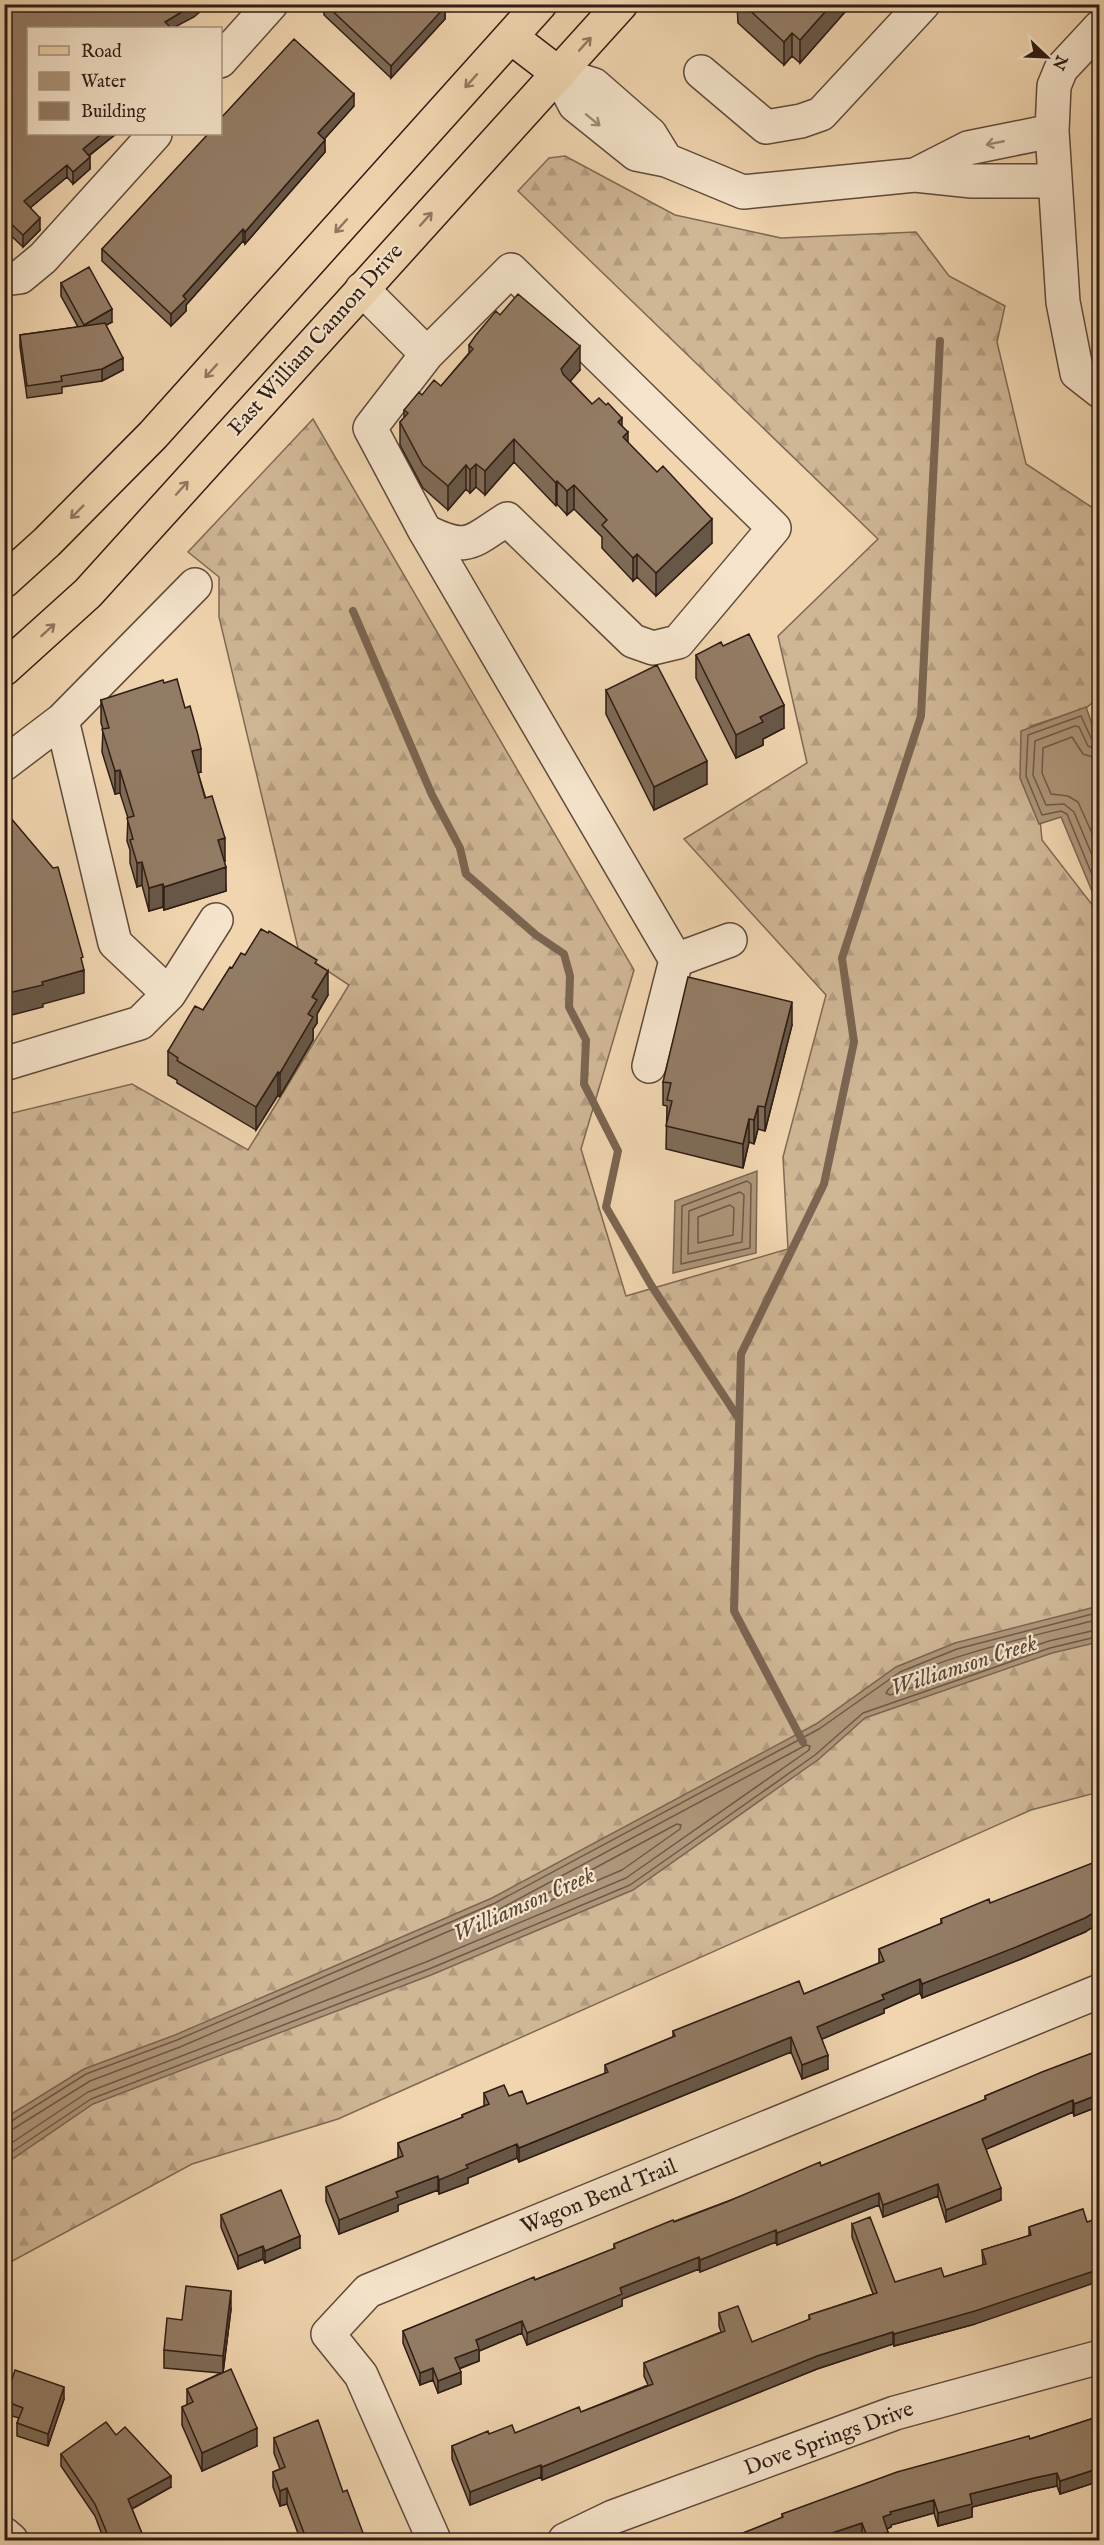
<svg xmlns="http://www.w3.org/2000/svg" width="1104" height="2545" viewBox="0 0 1104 2545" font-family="'IM FELL English',serif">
	<defs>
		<pattern id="forest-firs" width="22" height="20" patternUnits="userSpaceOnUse" patternTransform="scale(1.5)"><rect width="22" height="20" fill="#cfb695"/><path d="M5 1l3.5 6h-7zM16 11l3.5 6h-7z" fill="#b29c80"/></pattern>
	</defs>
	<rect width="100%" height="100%" fill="#f0d5af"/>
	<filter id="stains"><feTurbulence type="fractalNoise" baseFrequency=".00333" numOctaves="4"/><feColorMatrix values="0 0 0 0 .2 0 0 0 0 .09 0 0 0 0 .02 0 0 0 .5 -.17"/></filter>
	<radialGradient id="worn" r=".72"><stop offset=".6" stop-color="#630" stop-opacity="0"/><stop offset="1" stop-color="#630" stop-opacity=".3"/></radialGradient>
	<!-- forest -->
	<path fill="url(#forest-firs)" stroke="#7f6954" stroke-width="1.5" d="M565,156L675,215L781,238L916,232L949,276L1005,306L997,342L1026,464L1099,512V697L1086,708L1031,726L1042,840L1093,906L1099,905V1792L1031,1810L338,2119L192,2164L5,2265L4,1115L132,1084L248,1150L349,985L299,952L219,617V577L188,552L313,419L634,970L581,1149L626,1296L788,1249L783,1157L826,995L684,839L807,763L778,636L878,539L518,191L549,158Z"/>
	<!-- water -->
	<path fill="#ae967a" stroke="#7b6551" stroke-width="1.5" d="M1086,707L1099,744V908L1061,817L1039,824L1020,778L1021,731Z
		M757,1171L756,1253L673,1273L675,1201Z
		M1099,1606V1642L1052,1653L865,1718L819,1759L633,1890L431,1975L93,2104L5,2164V2118L84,2069L175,2035L492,1898L816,1724L896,1667L955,1643Z"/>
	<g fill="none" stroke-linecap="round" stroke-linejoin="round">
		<!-- shore -->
		<path stroke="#6e5947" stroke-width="1.5" d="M1100,743L1092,740L1081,716L1028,735L1026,776L1042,815L1061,811L1067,814L1100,894
			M1100,750L1088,746L1079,727L1075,726L1035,741L1033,775L1046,805L1064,804L1074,812L1100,874
			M1100,759L1083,754L1072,737L1043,748L1042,773L1051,794L1068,796L1078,802L1100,851
			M747,1181L751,1184L750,1248L681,1264L682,1206Z
			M740,1192L744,1195L742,1242L688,1254L689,1211Z
			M730,1205L734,1208L733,1235L698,1243V1217Z
			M1100,1619C1063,1629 900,1664 886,1693L890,1695L1049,1641L1100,1629
			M677,1824L681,1825L680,1829L622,1870L540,1905L536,1903L537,1899Z
			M4,2123L10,2122L86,2074L177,2040L495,1903L819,1729L900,1672L957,1649L1100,1612
			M4,2130L13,2129L90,2081L180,2047L498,1910L806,1745L810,1746L809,1750L626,1878L426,1962L88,2092L4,2148
			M4,2157L91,2099L429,1969L630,1885L815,1755L863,1713L1050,1648L1100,1636"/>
		<!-- stream -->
		<path stroke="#7b6551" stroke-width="8" d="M353,611L432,795L460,848L466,874L536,935L564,954L570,976L569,1007L586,1040L584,1084L618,1151L606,1207L651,1285L739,1419
			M803,1742L734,1611L741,1354L824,1184L854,1042L842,958L921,716L940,341"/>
		<!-- minor casing -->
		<g stroke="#5f4a3b" stroke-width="36">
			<path id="minor" d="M1100,27L1061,69L1054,86L1052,131L1063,302L1077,373L1100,391
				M220,61L271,4
				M701,72L766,127L801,121L821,114L923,4
				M559,74L575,105L636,154L666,160L743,192L915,175L972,181H1055
				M559,74L594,85L650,134L666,160
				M915,175L968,148L1052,131
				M4,279L20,277L43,258L155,134
				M362,289L427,354L370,428L425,531L676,960L649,1066
				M425,531C468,552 470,543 507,519L633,641L653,648L678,642L774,528L511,270L427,354
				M4,764L62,720L195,585
				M676,960L730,940
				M169,994L216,920
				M4,1064L140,1023L169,994L115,943L62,720
				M4,2534L11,2540
				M434,2540L361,2375L328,2334L368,2291L1100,1991
				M565,2540L613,2517L895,2413L1100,2357"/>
		</g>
		<!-- major casing -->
		<g stroke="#2f1c14" stroke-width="36">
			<path id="major" d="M511,37L559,74
				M4,581L47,542L153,435L540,4
				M4,669L88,593L621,4"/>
		</g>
		<!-- minor -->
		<use href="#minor" stroke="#f5e4cb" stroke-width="33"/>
		<!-- major -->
		<use href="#major" stroke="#f0d5af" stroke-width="33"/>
	</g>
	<!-- wall -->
	<path fill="#7e6b57" stroke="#2f1c14" stroke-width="1.5" d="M4,4L194,17L28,28L116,134L89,156L90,169L73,184L67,177L30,208L40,230L23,247L4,229Z
		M324,4H452L445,12V19L391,78L324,15Z
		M737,4H852L800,63L792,56L784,65L738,23Z
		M354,106L324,139L325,152L245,244L243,241L186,305V311L171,326L102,261V249Z
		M61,283L112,322L106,325L123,370L102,381L62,387V393L27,398L20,347V335L78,327L61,296Z
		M500,315L580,370L570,381L592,404L622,426L628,443L712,543L656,596L637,577L633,581L602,548V537L574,509L567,515L557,504L556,506L514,462L485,495L476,487L470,493L466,489L448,510L423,488L400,445V422L404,418V410L422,395L441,386L469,353V345Z
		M723,646L784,728L763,739V745L736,758L696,678V655Z
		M606,690L707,784L654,810L606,714Z
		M101,700L201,772L198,773L225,861H224L226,891L164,910L163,907L149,911L142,885L137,887L130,863V850L127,841L128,818L120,793L115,794L102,752L103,729L101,723Z
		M245,955L317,965L328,995L317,1014V1023L313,1029V1040L280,1096L278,1095L256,1130L177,1083V1080L168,1075V1051L203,1010L232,968Z
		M792,1025L765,1131L758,1129L754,1144L749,1142L743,1168L666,1149L667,1106L663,1105V1082Z
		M990,1903L1085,1932L1021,1959L922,1998L920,1993L884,2009V2013L822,2039L828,2069L802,2079L791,2052L519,2162L517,2158L468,2178V2183L439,2194L438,2190L398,2205V2211L339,2234L326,2201V2187L398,2158V2143L462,2118V2115L484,2106V2093L509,2096L527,2104L605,2074V2065L673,2037V2031L804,1994L879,1963V1949L941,1924V1919Z
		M1100,2050V2106L1074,2116L1073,2112L986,2149L1001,2200L946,2222L938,2196L883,2217L879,2205L777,2245L776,2242L700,2272L699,2269L622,2299V2306L527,2345L522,2333L479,2351V2361L459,2369L461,2384L438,2393L433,2380L420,2385L403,2343V2331L614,2249V2244L821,2166L985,2100V2096Z
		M1083,2209L975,2324L894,2346L893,2344L817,2369L542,2480L541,2477L470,2505L452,2459V2446L489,2434L515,2433L581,2412L648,2385L644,2376V2363L721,2332L719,2326V2313L752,2342L809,2320V2315L873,2294L852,2237V2224L895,2282L944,2277L983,2265L982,2250L1029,2236V2227Z
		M221,2215L300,2248L265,2263L263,2259L238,2269L221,2227Z
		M231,2309L223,2373L257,2446L202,2471L182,2425V2407L187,2405V2389L221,2373L164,2368V2350L182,2320Z
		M64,2399L48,2446L17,2436V2423L19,2418L5,2414V2401Z
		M1100,2416V2481L1060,2494L1057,2486L1034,2491L972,2507V2517L938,2526L934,2513L891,2525V2527L887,2529L888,2541H864L862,2536L849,2541H723L782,2518V2514L1030,2439Z
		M116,2435L171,2487L132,2509L145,2541L104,2540L95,2516L61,2466V2454Z
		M274,2438L343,2492L366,2541H301L287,2504L280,2506L273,2487V2472L280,2469L274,2453Z"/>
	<!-- shaded-wall -->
	<path fill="#675747" stroke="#2f1c14" stroke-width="1.5" d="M195,4H209L194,17L173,28H165V22Z
		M442,4H452L445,12V19L391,78V66Z
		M832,4H852L800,63V40Z
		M792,33V56L784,65V42Z
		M354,94V106L318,146V133Z
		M101,134H116L83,160V149Z
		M325,140V152L245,244V232Z
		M90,157V169L73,184V172Z
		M67,165V177L24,213V201Z
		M40,218V230L23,247V235Z
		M243,229V241L186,305V311L171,326V314L183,296Z
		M112,309V322L84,337V325Z
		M580,346V370L561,392V369Z
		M123,358V370L102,381V369Z
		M622,418V441L618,422Z
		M628,432V455L623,437Z
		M514,439V462L485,495V471Z
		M476,464V487L470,493V470Z
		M466,465V489L448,510V486Z
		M557,481V504L556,506V483Z
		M574,485V509L567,515V491Z
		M712,519V543L656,596V573Z
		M637,554V577L633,581V558Z
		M784,705V728L763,739V745L736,758V735L760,717Z
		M201,749V772L192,775V751Z
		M707,761V784L654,810V787Z
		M120,770V793L115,794V771Z
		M225,838V861L218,863V840Z
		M142,862V885L137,887V863Z
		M226,867V891L164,910V887Z
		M163,884V907L149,911V888Z
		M84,970V993L43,1004V1007L4,1017V994L42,982Z
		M328,971V995L317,1014V1023L313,1029V1040L280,1096V1073L308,1014L312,997Z
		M792,1002V1025L765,1131V1107Z
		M278,1072V1095L256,1130V1107Z
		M758,1106V1129L754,1144V1120Z
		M749,1119V1142L743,1168V1144Z
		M1100,1909V1923L1085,1932L1021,1959L922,1998V1984Z
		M920,1979V1993L884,2009V2013L817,2041V2027L882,1995Z
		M791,2037V2052L519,2162V2148Z
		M828,2055V2069L802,2079V2065Z
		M1100,2094V2106L1074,2116V2104Z
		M1073,2100V2112L982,2151V2139Z
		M517,2144V2158L468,2178V2183L439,2194V2180L466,2165Z
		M438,2176V2190L398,2205V2211L339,2234V2220L396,2192Z
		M938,2184V2196L883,2217V2205Z
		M1001,2188V2200L946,2222V2210Z
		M879,2193V2205L777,2245V2233Z
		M776,2230V2242L700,2272V2260Z
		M300,2236V2248L265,2263V2251Z
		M263,2246V2259L238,2269V2256Z
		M699,2257V2269L622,2299V2306L527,2345V2333L620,2288Z
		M1100,2269V2281L975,2324L894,2346V2334Z
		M231,2291V2309L223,2373V2356Z
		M522,2321V2333L479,2351V2361L455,2370V2358L476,2340Z
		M893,2332V2344L817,2369L542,2480V2467L817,2356Z
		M433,2368V2380L420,2385V2373Z
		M461,2372V2384L438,2393V2381Z
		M64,2387V2399L48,2446V2434Z
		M257,2428V2446L202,2471V2453Z
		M541,2465V2477L470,2505V2492Z
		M1100,2468V2481L1060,2494V2481Z
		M1057,2473V2486L1034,2491L972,2507V2517L938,2526V2513L970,2494L1034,2478Z
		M171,2476V2487L128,2511V2499Z
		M287,2488V2504L280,2506V2491Z
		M934,2500V2513L891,2525V2527L883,2530V2517L890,2512Z
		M862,2523V2536L849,2541H820V2537Z
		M888,2532V2541H868V2539Z"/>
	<!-- building -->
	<path fill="#937c65" stroke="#2f1c14" stroke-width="1.5" d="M4,4H195L165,22L171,28H28V134H101L83,149L90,157L73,172L67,165L24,201L40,218L23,235L4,217Z
		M325,4H443L445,7L391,66Z
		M743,4H832L800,40L792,33L784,42Z
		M294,39L354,94L318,133L325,140L245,232L243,229L183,296L186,299L171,314L102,249L208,134H220V119Z
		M89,267L112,309L84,325L61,283Z
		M518,294L580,346L561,369L563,374L592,404L599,398L606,405L608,403L622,418L618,422L628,432L623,437L657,472L663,466L712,519L656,573L637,554L633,558L602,525L607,520L574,485L567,491L557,481L556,483L514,439L485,471L476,464L470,470L466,465L448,486L423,465L400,422L408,413L404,410L419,392L422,395L434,380L441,386L473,349L469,345L476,335L496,311L500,315Z
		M105,323L123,358L102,369L61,376L62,381L27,386L20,335Z
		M749,634L784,705L760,717L763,722L736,735L696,655L721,642L723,646Z
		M657,665L707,761L654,787L606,690Z
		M177,679L185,708L190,706L198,735L201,749L192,751L205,798L212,796L225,838L218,840L226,867L164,887L163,884L149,888L142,862L137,863L130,840L133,839L127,818L134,816L120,770L115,771L102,729L109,728L101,700L163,680L164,683Z
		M4,810L53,868L58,867L83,957L81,958L84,970L42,982L43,985L4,994Z
		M261,929L268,933L269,931L317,960L315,963L328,971L312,997L317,1000L308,1014L313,1017L280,1073L278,1072L256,1107L179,1062L177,1060L178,1058L168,1051L195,1006L203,1010L230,967L232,968L241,953L245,955Z
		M688,977L792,1002L765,1107L758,1106L754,1120L749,1119L743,1144L666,1126L672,1101L667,1100L671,1083L663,1082Z
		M1100,1860V1909L1085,1918L1021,1945L922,1984L920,1979L882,1995L884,1999L817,2027L828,2055L802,2065L791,2037L519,2148L517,2144L466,2165L468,2168L439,2180L438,2176L396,2192L398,2197L339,2220L326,2187L403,2156L398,2143L463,2117L462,2115L489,2104L484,2093L504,2085L509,2096L522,2091L527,2104L608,2072L605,2065L675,2036L673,2031L799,1981L804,1994L884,1961L879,1949L942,1923L941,1919L989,1899L990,1903Z
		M1100,2050V2094L1074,2104L1073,2100L982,2139L1001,2188L946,2210L938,2184L883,2205L879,2193L777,2233L776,2230L700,2260L699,2257L620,2288L622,2294L527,2333L522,2321L476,2340L479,2349L455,2358L461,2372L438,2381L433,2368L420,2373L403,2331L534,2277L535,2280L615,2248L614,2244L673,2220L674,2222L729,2201L820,2162L821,2166L986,2099L985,2096L1042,2072Z
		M281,2190L300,2236L265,2251L263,2246L238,2256L221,2215Z
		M1083,2209L1087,2222L1099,2218L1100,2219V2269L975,2311L894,2334L893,2332L817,2356L542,2467L541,2465L470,2492L452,2446L488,2431L489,2434L512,2425L515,2433L579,2407L581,2412L653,2384L644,2363L725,2331L719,2313L738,2306L752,2342L810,2319L809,2315L877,2293L852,2224L870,2217L895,2282L941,2268L944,2277L986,2264L982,2250L1031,2235L1029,2227Z
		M186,2286L231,2291L223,2356L164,2350L167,2318L182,2320Z
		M231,2369L257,2428L202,2453L182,2407L193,2402L187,2389Z
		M15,2370L64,2387L48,2434L17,2423L23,2408L5,2401Z
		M1100,2416V2468L1060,2481L1057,2473L1034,2478L970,2494L972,2504L938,2513L934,2500L890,2512L891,2514L883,2517L888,2532L868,2539L862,2523L820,2537L821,2541H723L783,2517L782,2514L897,2472L1029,2436L1030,2439Z
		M318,2420L343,2492L347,2490L366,2541H307L287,2488L280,2491L273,2472L285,2467L274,2438Z
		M106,2422L116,2435L125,2427L171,2476L128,2499L145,2541H103L109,2538L95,2504L61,2454Z"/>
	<!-- one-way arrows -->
	<defs><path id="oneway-shaft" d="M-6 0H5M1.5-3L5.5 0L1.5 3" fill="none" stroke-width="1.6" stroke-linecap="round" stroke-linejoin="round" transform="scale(1.5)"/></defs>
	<g stroke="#907862">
		<use href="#oneway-shaft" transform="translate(585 44) rotate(-48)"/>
		<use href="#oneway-shaft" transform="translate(471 81) rotate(132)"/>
		<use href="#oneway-shaft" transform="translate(426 219) rotate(-48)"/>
		<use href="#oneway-shaft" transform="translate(341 226) rotate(132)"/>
		<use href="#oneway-shaft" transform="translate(211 371) rotate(132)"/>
		<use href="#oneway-shaft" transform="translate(182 488) rotate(-48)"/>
		<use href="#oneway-shaft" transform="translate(77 512) rotate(135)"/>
		<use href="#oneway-shaft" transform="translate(48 630) rotate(-42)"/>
	</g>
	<g stroke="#9c8a79">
		<use href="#oneway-shaft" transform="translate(593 120) rotate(39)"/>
		<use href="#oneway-shaft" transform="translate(995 143) rotate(169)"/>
	</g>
	<g text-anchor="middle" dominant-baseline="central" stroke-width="4.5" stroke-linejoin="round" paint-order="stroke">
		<!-- street labels -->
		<g font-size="22" fill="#2f1c14" stroke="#f5e4cb">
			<text transform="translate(316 340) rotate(-48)">East William Cannon Drive</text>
			<text transform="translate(599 2197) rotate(-22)">Wagon Bend Trail</text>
			<text transform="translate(829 2439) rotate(-20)">Dove Springs Drive</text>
		</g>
		<!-- water labels -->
		<g font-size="24" font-style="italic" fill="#5b4738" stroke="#f5e4cb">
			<text transform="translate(964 1666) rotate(-18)">Williamson Creek</text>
			<text transform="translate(524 1905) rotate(-24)">Williamson Creek</text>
		</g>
	</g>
	<!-- margin -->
	<rect width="1104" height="2545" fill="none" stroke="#f0d5af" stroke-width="24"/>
	<rect x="6" y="6" width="1092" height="2533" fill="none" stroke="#2f1c14" stroke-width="3"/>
	<rect x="12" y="12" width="1080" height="2521" fill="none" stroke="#2f1c14" stroke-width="1.5"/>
	<!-- legend -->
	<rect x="27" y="27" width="195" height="108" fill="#f5e4cb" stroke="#a69482" stroke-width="1.5"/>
	<rect x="39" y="46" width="30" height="9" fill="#f0d5af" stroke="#a69482" stroke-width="1.5"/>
	<text x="81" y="57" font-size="18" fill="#2f1c14">Road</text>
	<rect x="39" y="72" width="30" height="18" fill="#ae967a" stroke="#a69482" stroke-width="1.5"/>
	<text x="81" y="87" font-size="18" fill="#2f1c14">Water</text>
	<rect x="39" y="102" width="30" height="18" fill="#937c65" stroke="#a69482" stroke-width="1.5"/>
	<text x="81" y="117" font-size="18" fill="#2f1c14">Building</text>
	<!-- north arrow -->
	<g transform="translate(1047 57) rotate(113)" stroke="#f5e4cb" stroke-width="4.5" paint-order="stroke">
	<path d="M0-4.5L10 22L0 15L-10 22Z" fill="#2f1c14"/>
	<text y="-9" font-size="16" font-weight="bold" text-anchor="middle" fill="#2f1c14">N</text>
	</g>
	<rect width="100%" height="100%" filter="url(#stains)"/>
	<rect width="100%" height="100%" fill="url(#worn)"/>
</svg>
